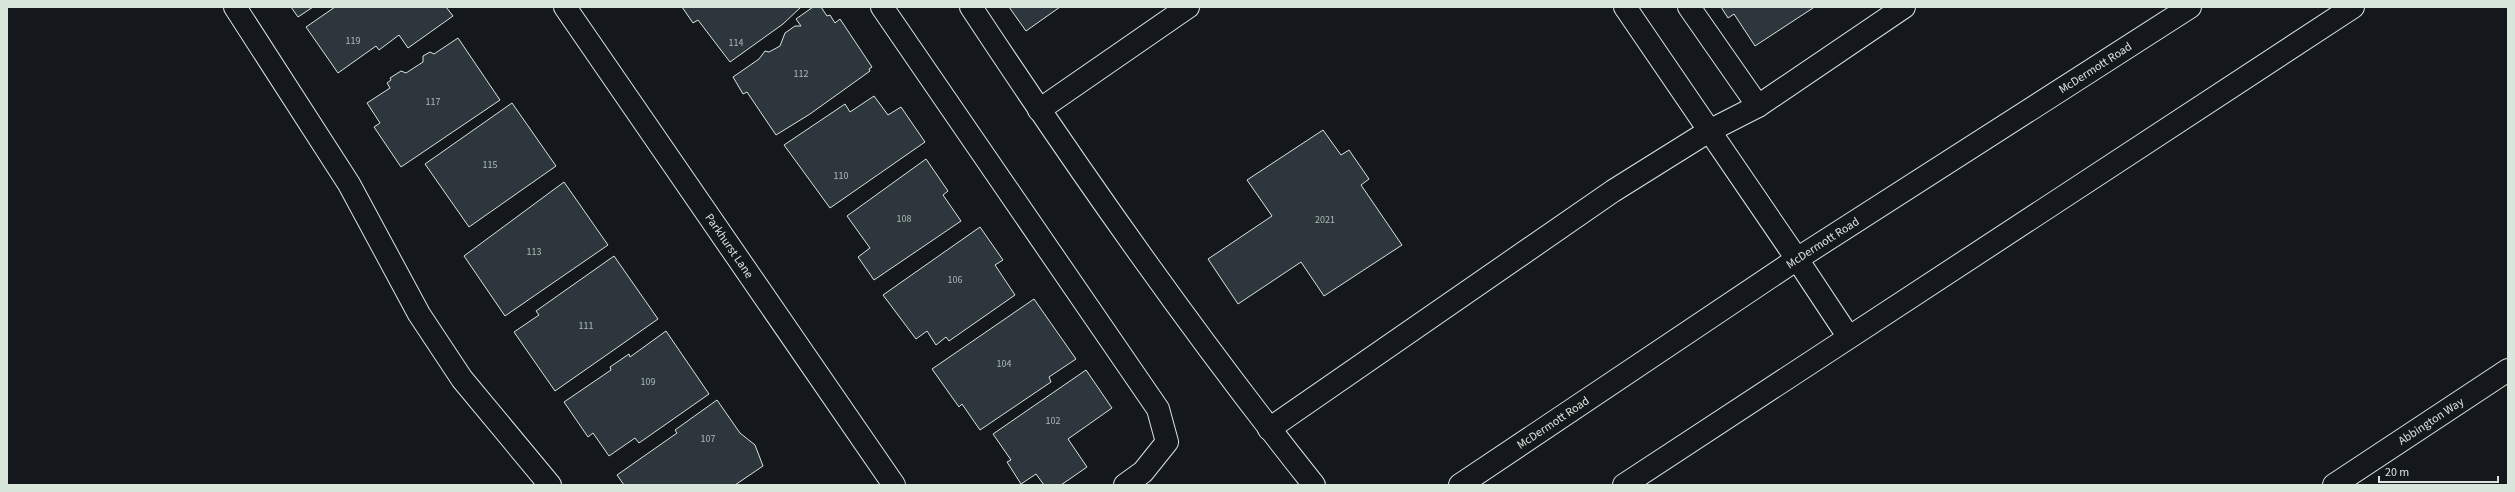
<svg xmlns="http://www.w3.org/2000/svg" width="2515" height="492" viewBox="0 0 2515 492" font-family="'Source Sans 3',sans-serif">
	<rect width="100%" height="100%" fill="#14181c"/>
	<!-- building -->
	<path fill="#2c363c" stroke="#d8e6dc" d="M291,7H313L298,17Z
		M335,7H446L453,16L408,48L399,35L379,50L376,46L338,73L306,27Z
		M682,7H801L783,24L730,62L698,20L693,23Z
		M813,7H821L827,16L830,15L835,23L840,19L872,67L869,69L870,71L810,114L776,135L747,92L743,94L733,77L759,59L765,51L769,52L780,46L785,33L795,26H801L796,19Z
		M1009,7H1060L1026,31Z
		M1721,7H1813V8L1755,46L1734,14L1728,18Z
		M458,38L500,100L401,167L374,127L380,123L367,103L390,88L387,83L391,80L390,78L401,71L406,73L423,62V56L430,52L434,54Z
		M874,96L888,115L901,107L925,142L830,208L784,145L845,104L850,112Z
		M512,103L556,166L469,227L425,164Z
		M1323,130L1341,155L1349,150L1369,179L1361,185L1402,245L1324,296L1301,262L1238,304L1208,259L1272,216L1247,180Z
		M926,159L948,191L943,195L961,221L874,280L858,257L870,248L847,216Z
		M564,182L608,245L505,316L464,256Z
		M980,227L1003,260L995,265L1015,295L949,341L946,337L936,345L927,331L916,339L883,295Z
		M614,256L658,319L555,391L514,332L539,315L536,311Z
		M1034,299L1076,359L1049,377L1051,382L980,430L962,404L959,407L932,369Z
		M666,331L709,394L639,443L635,438L609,456L593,433L588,437L564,402L611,370L610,367L629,354L630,357Z
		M1086,370L1112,408L1068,439L1087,467L1061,485H1044L1036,474L1021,484L1007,462L1011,460L993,434Z
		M717,400L740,433L755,445L763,466L735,485H624L617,475L677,433L675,430Z"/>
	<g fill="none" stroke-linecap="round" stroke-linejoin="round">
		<!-- minor casing -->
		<g stroke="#d8e6dc" stroke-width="24">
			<g id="minor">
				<path d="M235,7L349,184L419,314L462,379L550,485"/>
				<path id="s1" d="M565,7L894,485"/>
				<path d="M882,7L1158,409L1167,442L1143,472L1125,485"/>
				<path d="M971,7C1079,171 1192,332 1314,485"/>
				<path d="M1625,7L1797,259"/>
				<path d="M1689,7L1758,106"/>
				<path d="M1039,110L1188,7"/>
				<path d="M1269,429L1613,191L1709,131L1758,106L1904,7"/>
				<path id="s2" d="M2334,485L2508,370"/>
			</g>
		</g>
		<!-- major casing -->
		<g stroke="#d8e6dc" stroke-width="24">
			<g id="major">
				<path d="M1797,259L1848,336"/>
				<path id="s3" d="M1460,485L1797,259L2190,7"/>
				<path d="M1624,485L2353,7"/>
			</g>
		</g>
		<!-- minor -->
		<use href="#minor" stroke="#14181c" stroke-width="22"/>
		<!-- major -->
		<use href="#major" stroke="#14181c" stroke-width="22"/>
	</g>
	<g text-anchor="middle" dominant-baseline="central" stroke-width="3" stroke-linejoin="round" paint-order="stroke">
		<!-- number labels -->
		<g font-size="10" fill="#adbab4">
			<text x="353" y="41">119</text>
			<text x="736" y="43">114</text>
			<text x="801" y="74">112</text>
			<text x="433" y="102">117</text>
			<text x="490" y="165">115</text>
			<text x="841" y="176">110</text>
			<text x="904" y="219">108</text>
			<text x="1325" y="220">2021</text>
			<text x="534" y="252">113</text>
			<text x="955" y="280">106</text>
			<text x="586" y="326">111</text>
			<text x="1004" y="364">104</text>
			<text x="648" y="382">109</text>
			<text x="1053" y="421">102</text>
			<text x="708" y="439">107</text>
		</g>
		<!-- street labels -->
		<g font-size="12" fill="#d8e6dc" stroke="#14181c">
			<text stroke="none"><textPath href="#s3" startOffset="760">McDermott Road</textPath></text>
			<text stroke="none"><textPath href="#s3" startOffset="436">McDermott Road</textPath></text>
			<text stroke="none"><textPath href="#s1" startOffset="290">Parkhurst Lane</textPath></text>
			<text stroke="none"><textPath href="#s2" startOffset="116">Abbington Way</textPath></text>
			<text stroke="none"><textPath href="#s3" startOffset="112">McDermott Road</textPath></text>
		</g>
	</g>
	<!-- border -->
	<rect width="2515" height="492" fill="none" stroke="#d8e6dc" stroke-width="16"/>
	<!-- scale -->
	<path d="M2379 476v6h119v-6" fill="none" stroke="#d8e6dc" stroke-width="2"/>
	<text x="2385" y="476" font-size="12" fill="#d8e6dc" stroke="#14181c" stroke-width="3" paint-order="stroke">20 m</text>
</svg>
